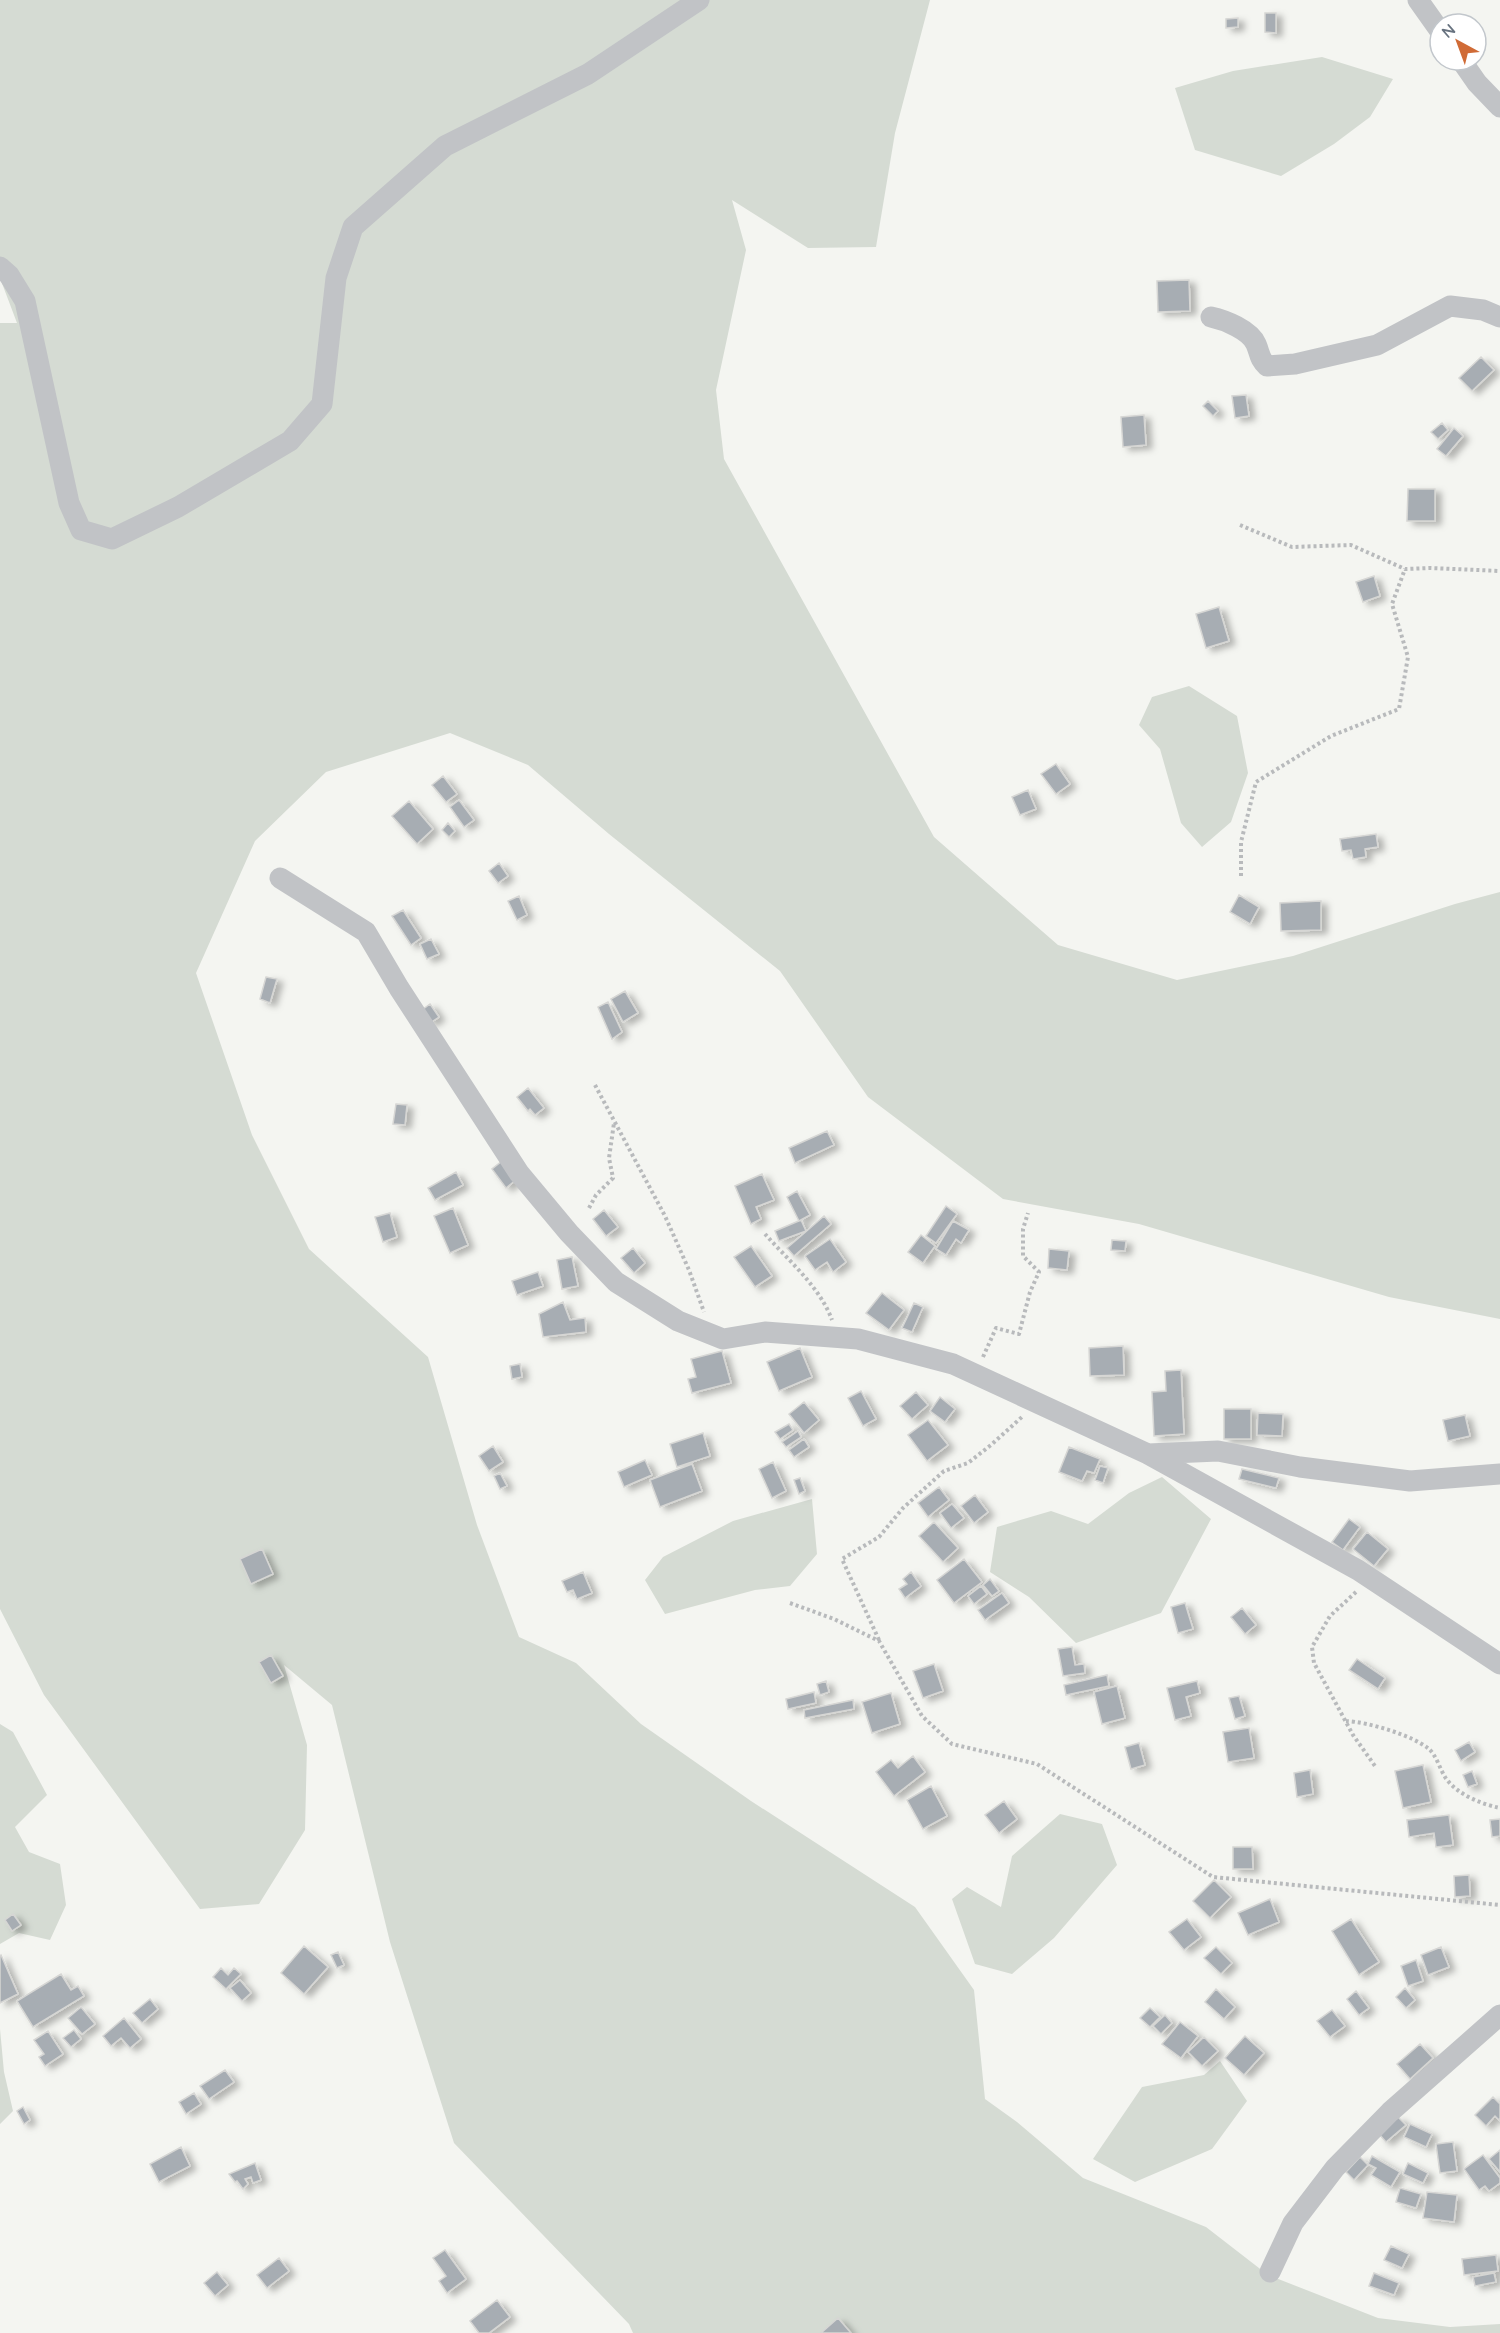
<svg xmlns="http://www.w3.org/2000/svg" width="1500" height="2333" viewBox="0 0 1500 2333" font-family="Quicksand,sans-serif">
	<defs>
		<filter id="shadow"><feDropShadow dx="6" dy="3.5" stdDeviation="3" flood-color="#0004"/></filter>
	</defs>
	<rect width="100%" height="100%" fill="#f4f5f1"/>
	<!-- green -->
	<path fill="#d5dbd3" d="M0,0H930L895,133L876,247L808,248L732,200L746,250L716,390L724,459L934,837L1058,945L1177,980L1293,956L1455,904L1500,892V1319L1389,1297L1139,1224L1003,1199L868,1097L780,971L609,834L528,765L450,733L326,772L255,841L196,973L252,1135L309,1249L428,1357L477,1525L519,1637L576,1663L641,1724L751,1801L915,1907L974,1990L985,2099L1017,2122L1083,2178L1206,2227L1268,2275L1378,2318L1450,2327L1500,2324V2333H633L629,2324L454,2143L390,1942L332,1705L284,1665L307,1745L305,1830L259,1904L200,1909L44,1695L0,1609V323H17L0,278Z
		M1322,57L1393,79L1370,117L1334,144L1281,176L1195,150L1175,88L1233,71Z
		M1189,686L1237,716L1248,773L1231,822L1202,847L1181,823L1160,749L1139,725L1152,697Z
		M1162,1477L1211,1519L1161,1613L1076,1643L1029,1597L990,1572L997,1527L1051,1511L1088,1524L1129,1493Z
		M812,1499L817,1554L790,1586L755,1590L665,1614L645,1580L663,1557L733,1521Z
		M0,1724L13,1732L47,1795L15,1827L29,1852L60,1864L66,1905L50,1940L19,1933L0,1944Z
		M1060,1814L1102,1824L1117,1865L1054,1938L1012,1974L975,1964L952,1899L967,1887L1001,1907L1012,1856Z
		M0,2029L4,2072L13,2111L0,2124Z
		M1220,2061L1247,2101L1212,2149L1135,2182L1093,2159L1142,2087L1204,2075Z"/>
	<!-- building -->
	<path fill="#a7adb3" stroke="#d6d6d4" stroke-width="1.5" filter="url(#shadow)" d="M1265,13H1276V33L1265,32Z
		M1238,18V27L1226,28V19Z
		M1189,280L1190,311L1158,312L1157,281Z
		M1481,357L1494,370L1472,391L1459,378Z
		M1246,395L1249,416L1235,418L1232,396Z
		M1208,401L1218,411L1213,416L1203,406Z
		M1144,415L1146,445L1123,447L1121,417Z
		M1442,423L1448,430L1438,439L1431,432Z
		M1454,428L1463,436L1446,456L1437,449Z
		M1408,489H1435V521H1407Z
		M1374,576L1380,596L1363,602L1356,582Z
		M1219,607L1229,641L1206,648L1196,614Z
		M1056,764L1070,784L1056,794L1041,774Z
		M443,776L457,794L446,802L432,785Z
		M1028,790L1036,809L1020,815L1012,797Z
		M459,800L474,820L464,827L450,807Z
		M409,801L433,829L417,844L392,816Z
		M448,823L455,831L449,837L442,830Z
		M1376,834L1378,847L1365,849L1366,857L1353,859L1351,850L1342,851L1340,839Z
		M499,863L508,876L498,883L489,871Z
		M1239,895L1259,907L1250,924L1230,912Z
		M519,896L527,915L517,920L508,901Z
		M1321,901V930L1281,931L1280,903Z
		M403,910L421,938L411,945L392,916Z
		M431,939L439,954L427,959L420,944Z
		M266,977L277,979L270,1003L260,999Z
		M625,991L638,1013L623,1022L611,999Z
		M608,1002L622,1032L612,1039L598,1007Z
		M430,1004L439,1017L430,1023L422,1010Z
		M528,1088L544,1108L535,1115L530,1109L528,1111L517,1097Z
		M396,1104L407,1105L405,1125L393,1124Z
		M827,1131L834,1145L795,1163L789,1148Z
		M502,1161L517,1179L506,1188L492,1169Z
		M456,1172L463,1185L435,1200L428,1188Z
		M762,1174L774,1200L756,1207L761,1219L751,1224L735,1186Z
		M797,1191L810,1215L799,1221L787,1197Z
		M946,1206L957,1214L936,1243L926,1236Z
		M453,1208L468,1245L450,1253L434,1216Z
		M604,1210L618,1227L606,1236L593,1219Z
		M390,1213L397,1237L383,1242L375,1217Z
		M824,1216L831,1224L794,1256L787,1248Z
		M801,1220L806,1231L779,1241L775,1231Z
		M953,1221L969,1230L961,1243L956,1239L946,1255L936,1249Z
		M921,1235L935,1246L923,1263L908,1252Z
		M830,1239L846,1262L833,1272L827,1262L815,1270L805,1256Z
		M1112,1240L1126,1241L1125,1251L1111,1250Z
		M751,1246L772,1276L755,1287L734,1257Z
		M633,1248L645,1263L634,1273L621,1258Z
		M1049,1249L1069,1251L1067,1270L1048,1268Z
		M572,1257L578,1286L562,1289L557,1260Z
		M538,1272L543,1286L517,1295L512,1281Z
		M882,1293L904,1310L889,1330L866,1313Z
		M563,1302L570,1320L585,1318L586,1332L543,1337L539,1314Z
		M914,1303L923,1307L912,1332L902,1328Z
		M1123,1346L1124,1375L1090,1376L1089,1348Z
		M800,1348L812,1377L779,1391L767,1362Z
		M722,1351L731,1383L692,1393L688,1379L696,1377L691,1359Z
		M520,1364L522,1377L512,1379L510,1366Z
		M1181,1370L1184,1434L1154,1436L1152,1392L1166,1391L1165,1371Z
		M861,1391L876,1419L863,1426L848,1398Z
		M916,1392L928,1405L912,1419L900,1406Z
		M940,1397L955,1409L945,1422L930,1411Z
		M804,1402L819,1420L804,1433L789,1414Z
		M1224,1409H1251V1439H1224Z
		M1258,1413L1283,1414L1282,1436L1257,1435Z
		M1465,1415L1470,1436L1448,1441L1443,1420Z
		M928,1420L948,1445L927,1461L908,1435Z
		M789,1424L793,1430L780,1439L775,1432Z
		M798,1431L801,1437L786,1447L782,1442Z
		M703,1433L710,1456L677,1467L670,1444Z
		M804,1439L809,1447L794,1457L789,1450Z
		M493,1446L503,1462L489,1471L479,1456Z
		M1069,1447L1100,1459L1094,1473L1087,1471L1082,1481L1059,1472Z
		M645,1460L652,1475L624,1487L618,1472Z
		M773,1462L786,1491L772,1498L759,1469Z
		M692,1464L702,1491L660,1507L650,1480Z
		M1100,1466L1108,1468L1103,1483L1095,1480Z
		M1242,1469L1279,1478L1276,1488L1239,1479Z
		M500,1473L507,1486L500,1489L494,1476Z
		M800,1478L805,1491L799,1494L794,1480Z
		M939,1487L949,1500L928,1517L918,1503Z
		M975,1495L988,1512L974,1523L961,1506Z
		M952,1504L964,1518L951,1528L940,1513Z
		M1349,1519L1360,1527L1343,1550L1332,1542Z
		M934,1522L958,1548L943,1562L919,1536Z
		M1367,1532L1388,1549L1374,1566L1353,1549Z
		M262,1549L273,1574L251,1584L240,1559Z
		M964,1559L982,1582L954,1603L937,1580Z
		M583,1572L592,1593L577,1599L573,1590L567,1592L562,1581Z
		M911,1572L921,1586L905,1598L899,1589L907,1584L903,1579Z
		M990,1579L999,1591L992,1596L983,1585Z
		M981,1586L987,1594L974,1604L968,1596Z
		M1002,1593L1009,1603L985,1620L978,1610Z
		M1185,1603L1193,1629L1178,1633L1171,1607Z
		M1242,1608L1256,1625L1245,1634L1231,1617Z
		M1072,1647L1075,1665L1084,1664L1085,1673L1063,1676L1058,1649Z
		M271,1655L283,1676L271,1683L259,1662Z
		M1357,1659L1385,1678L1378,1689L1349,1670Z
		M934,1664L943,1691L923,1698L913,1671Z
		M1107,1675L1109,1686L1066,1695L1064,1685Z
		M826,1681L829,1692L820,1695L817,1684Z
		M1197,1681L1200,1693L1186,1697L1191,1716L1175,1720L1167,1688Z
		M1117,1686L1125,1718L1102,1724L1094,1692Z
		M814,1692L816,1703L788,1709L786,1699Z
		M891,1693L900,1724L872,1733L862,1702Z
		M1239,1696L1245,1716L1235,1719L1229,1698Z
		M853,1700L854,1709L805,1718L804,1710Z
		M1249,1728L1254,1758L1228,1762L1223,1732Z
		M1469,1742L1475,1752L1461,1761L1455,1750Z
		M1139,1743L1145,1765L1131,1769L1125,1747Z
		M913,1756L925,1772L894,1796L876,1772L891,1760L898,1768Z
		M1423,1765L1431,1802L1403,1808L1395,1771Z
		M1310,1770L1313,1794L1297,1797L1294,1773Z
		M1472,1771L1477,1784L1468,1787L1463,1775Z
		M931,1786L947,1816L923,1829L907,1800Z
		M1004,1801L1017,1819L999,1833L985,1815Z
		M1449,1815L1453,1845L1436,1847L1434,1833L1409,1837L1407,1820Z
		M1500,1819V1836L1492,1837L1490,1820Z
		M1233,1847H1252L1253,1869H1233Z
		M1469,1875L1470,1896L1455,1897L1454,1876Z
		M1214,1880L1231,1897L1210,1918L1193,1901Z
		M1270,1899L1279,1922L1248,1935L1238,1913Z
		M13,1914L21,1925L12,1931L5,1920Z
		M1187,1919L1201,1937L1184,1950L1169,1932Z
		M1351,1919L1379,1962L1359,1975L1332,1931Z
		M304,1946L328,1967L304,1994L281,1973Z
		M1216,1947L1232,1963L1221,1974L1204,1958Z
		M1441,1947L1449,1967L1428,1975L1421,1955Z
		M338,1952L344,1965L337,1968L331,1955Z
		M1,1955L18,1994L0,2003V1956Z
		M1416,1960L1423,1981L1408,1986L1401,1966Z
		M221,1968L228,1975L234,1968L241,1974L226,1989L213,1977Z
		M61,1974L71,1990L78,1986L84,1996L33,2027L17,2001Z
		M240,1980L251,1993L242,2001L230,1988Z
		M1405,1988L1415,2000L1406,2008L1396,1997Z
		M1216,1989L1235,2007L1224,2019L1205,2002Z
		M1356,1991L1369,2008L1359,2015L1347,1999Z
		M150,1999L158,2009L142,2023L133,2013Z
		M81,2007L95,2024L82,2034L68,2018Z
		M1150,2008L1160,2017L1150,2027L1140,2018Z
		M1332,2010L1345,2026L1330,2037L1317,2021Z
		M1165,2015L1172,2023L1161,2034L1153,2026Z
		M124,2018L141,2039L130,2048L121,2038L111,2046L103,2036Z
		M1180,2022L1198,2036L1181,2058L1162,2044Z
		M74,2030L81,2039L71,2047L63,2038Z
		M48,2031L63,2054L45,2066L39,2057L44,2054L34,2040Z
		M1245,2036L1264,2053L1244,2075L1225,2058Z
		M1204,2037L1218,2051L1202,2066L1188,2052Z
		M1420,2044L1433,2058L1410,2079L1397,2064Z
		M225,2070L234,2082L209,2099L200,2086Z
		M194,2093L201,2104L186,2114L179,2102Z
		M1493,2097L1500,2104V2118L1499,2120L1495,2116L1486,2126L1475,2115Z
		M23,2107L30,2120L24,2124L17,2111Z
		M1398,2117L1406,2125L1386,2142L1379,2134Z
		M1410,2124L1432,2134L1426,2147L1404,2137Z
		M1453,2142L1457,2171L1440,2173L1436,2144Z
		M181,2147L190,2166L159,2182L150,2164Z
		M1500,2150V2172L1489,2159Z
		M1483,2155L1500,2178V2183L1489,2191L1485,2186L1479,2190L1464,2169Z
		M1372,2156L1400,2172L1391,2187L1371,2175L1376,2168L1368,2164Z
		M1360,2157L1368,2165L1354,2180L1346,2172Z
		M255,2163L261,2180L253,2183L251,2177L245,2179L248,2184L243,2189L237,2181L235,2182L229,2174Z
		M1408,2163L1428,2173L1423,2183L1403,2174Z
		M1400,2188L1421,2194L1416,2208L1396,2202Z
		M1427,2192L1457,2195L1454,2222L1423,2218Z
		M1391,2246L1409,2254L1402,2268L1384,2260Z
		M445,2250L466,2279L447,2293L439,2281L446,2276L433,2258Z
		M1496,2255L1498,2271L1464,2275L1462,2259Z
		M279,2258L289,2271L267,2288L257,2275Z
		M217,2272L228,2285L215,2296L204,2283Z
		M1374,2273L1399,2283L1394,2295L1369,2286Z
		M1494,2273L1496,2282L1475,2286L1473,2277Z
		M497,2300L510,2317L489,2333H479L470,2321Z
		M838,2318L851,2333H821Z"/>
	<g fill="none" stroke-linecap="round" stroke-linejoin="round">
		<!-- path -->
		<path stroke="#b8babc" stroke-width="4" stroke-dasharray="3 3" stroke-linecap="butt" d="M1240,525L1292,547L1351,545L1405,569L1431,568L1500,571
			M1241,876V842L1256,782L1331,736L1399,709L1408,657L1392,604L1405,569
			M595,1085L665,1216L689,1270L704,1312
			M589,1208L596,1195L613,1178L609,1158L614,1123
			M765,1234C788,1260 820,1287 832,1320
			M983,1357L996,1328L1019,1334L1030,1292L1039,1272L1023,1256V1229L1028,1213
			M1356,1592L1330,1616L1312,1647L1314,1663L1353,1735L1375,1766
			M790,1603L834,1619L879,1641L922,1716L952,1744L1037,1764L1213,1877L1500,1905
			M879,1640L842,1559L879,1537L903,1508L944,1471L968,1463L991,1445L1023,1416
			M1346,1721C1368,1722 1412,1735 1429,1749C1436,1755 1440,1769 1445,1777C1456,1794 1481,1804 1500,1808"/>
		<!-- minor -->
		<path stroke="#c1c3c6" stroke-width="21" d="M1418,0L1440,31
			M1461,60L1477,83L1500,107
			M0,267L9,275L25,301L69,503L81,530L112,539L178,507L290,441L322,404L336,278L353,227L445,146L588,74L699,0
			M1211,317C1225,320 1250,330 1256,344C1260,353 1259,359 1267,366L1295,364L1377,345L1450,306L1483,310L1500,317
			M280,878L366,932L399,988L519,1173L569,1233L616,1282L678,1321L723,1339L765,1332L858,1339L953,1364L1148,1454L1358,1570L1500,1664
			M1148,1454L1218,1451L1300,1467L1410,1481L1500,1474
			M1270,2272L1293,2223L1335,2168L1390,2112L1500,2015"/>
	</g>
	<!-- north arrow -->
	<g transform="translate(1458 42) rotate(319)"><circle r="28" fill="#ffffff" stroke="#c2c7cc" stroke-width="1.5"/>
	<path d="M0-4.5L10 22L0 15L-10 22Z" fill="#d06b36"/>
	<text y="-9" font-size="16" font-weight="bold" text-anchor="middle" fill="#67727f">N</text>
	</g>
</svg>
